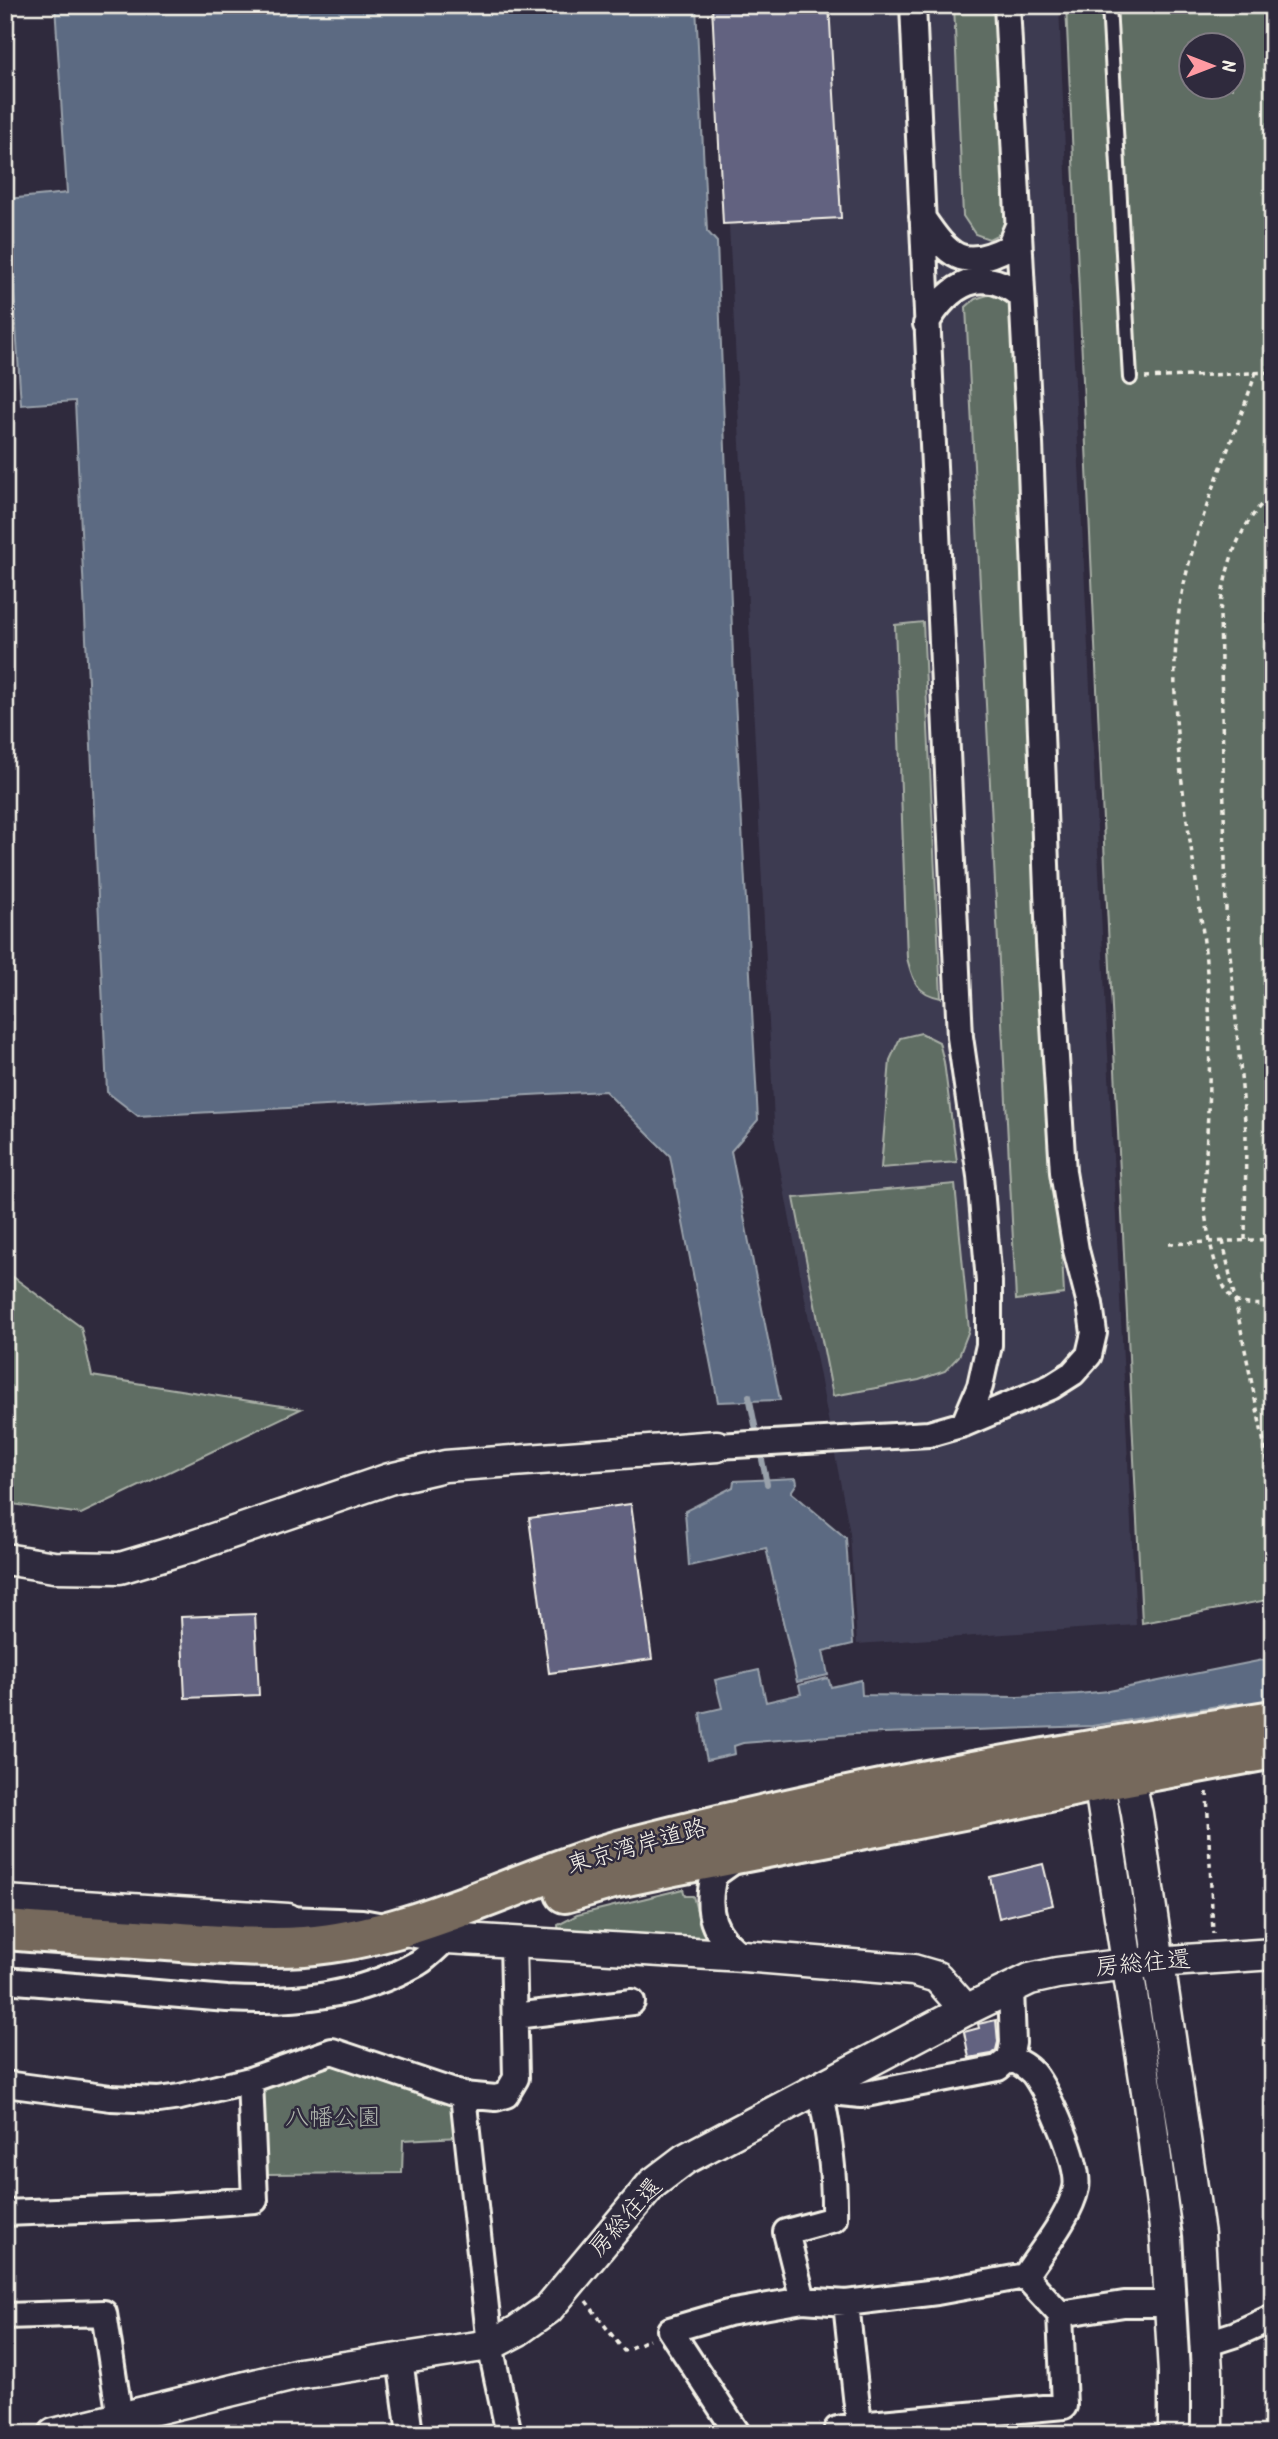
<svg xmlns="http://www.w3.org/2000/svg" width="1278" height="2439" viewBox="0 0 1278 2439" font-family="Kalam,'Klee One',sans-serif">
	<rect width="100%" height="100%" fill="#2f2a3d"/>
	<filter id="ink" filterUnits="userSpaceOnUse"><feTurbulence type="fractalNoise" baseFrequency=".0143" numOctaves="2"/><feDisplacementMap in="SourceGraphic" scale="14" xChannelSelector="R" yChannelSelector="G"/><feConvolveMatrix kernelMatrix="1 2 1 2 8 2 1 2 1" color-interpolation-filters="sRGB"/></filter>
	<g filter="url(#ink)">
		<!-- built -->
		<path fill="#3e3b51" d="M718,5H1059L1073,343L1136,1625L857,1644L850,1533L775,1142Z"/>
		<!-- green -->
		<path fill="#5e6d64" stroke="#a9afa6" stroke-width="2" fill-rule="evenodd" d="M954,5H996L1005,220L1001,233L989,239L975,234L963,216Z
			M1066,5H1273V1599L1142,1623L1105,865ZM1190,46H1232V88H1190Z
			M991,294L1006,300L1014,312L1064,1294L1016,1300L966,307L975,299Z
			M923,622L941,998C915,993 913,980 907,958L895,625Z
			M921,1033L939,1042L944,1062L957,1162L881,1168L890,1060L900,1038Z
			M955,1184L969,1330L959,1356L945,1371L919,1380L833,1396L794,1198Z
			M5,1271L81,1327L92,1376L301,1409L81,1514L5,1503Z
			M683,1889L685,1896H693L702,1930L710,1942L559,1934L558,1925L577,1915Z
			M331,2059L460,2097V2137L403,2140L402,2173L264,2174L260,2086Z"/>
		<!-- water -->
		<path fill="#5c6b82" stroke="#99a1ab" stroke-width="2" d="M55,5H696L707,231L717,242L734,681L758,1120L731,1151L780,1400L718,1402L670,1156L605,1091L138,1116L107,1092L75,401L21,405L8,199L67,193Z
			M796,1478L797,1483L791,1492L846,1538L853,1644L823,1651L828,1675L797,1682L766,1548L689,1566L685,1511L733,1487L734,1481Z
			M1273,1658V1704L1239,1710L1237,1703L1092,1726L854,1734L743,1743L734,1746L735,1754L707,1760C703,1744 703,1729 700,1713L722,1708L715,1680L759,1670L766,1702L801,1694L799,1685L828,1678L831,1687L861,1680L862,1695L1018,1697L1078,1694L1109,1691Z"/>
		<g fill="none" stroke-linecap="round" stroke-linejoin="round">
			<!-- stream -->
			<path stroke="#99a1ab" stroke-width="6" d="M749,1396L758,1440
				M760,1450L767,1484"/>
		</g>
		<!-- building -->
		<path fill="#626280" stroke="#f4f1e8" stroke-width="2" d="M712,5H829L841,218L723,224Z
			M631,1504L652,1659L549,1673L529,1518Z
			M255,1614L259,1695L185,1698L181,1617Z
			M1043,1864L1053,1905L999,1918L990,1877Z
			M996,2020L998,2042L996,2050L991,2054L969,2058L964,2032L979,2028L978,2024Z"/>
		<g fill="none" stroke-linecap="round" stroke-linejoin="round">
			<!-- service casing -->
			<g stroke="#f4f1e8" stroke-width="18">
				<path id="service" d="M1109,5L1130,378"/>
			</g>
			<!-- minor casing -->
			<g stroke="#f4f1e8" stroke-width="30">
				<path id="minor" d="M913,5L960,1037L980,1176L989,1282V1345L980,1386L964,1424
					M922,217C949,257 962,271 1009,247L1018,226
					M926,324C949,285 982,263 1022,297
					M717,1446L929,1434L964,1424L1051,1387L1073,1373L1089,1355L1094,1333L1090,1304L1076,1250L1063,1172L1049,943L1030,443L1007,5
					M738,1858L714,1875C705,1911 712,1936 743,1956
					M288,1919L362,1922L378,1925
					M5,1980L227,1999C295,2003 356,1997 418,1963C428,1957 438,1946 447,1938
					M515,2016L632,2002
					M5,2084L111,2098L159,2100L180,2097L250,2080L332,2051L463,2095L496,2098L506,2095L516,2078L513,1942
					M824,2086L841,2093L861,2095L998,2068L1010,2058L1013,2043L1011,1989
					M820,2089C829,2132 835,2176 834,2219L786,2232L803,2300L846,2303
					M463,2095L490,2345L509,2434
					M5,2213L159,2207L255,2200L250,2080
					M1025,2276L1060,2314
					M5,2316L104,2313L120,2418
					M1205,2344L1236,2334L1273,2317
					M400,2359L410,2434
					M859,2425L846,2303L937,2292L1025,2276C1041,2251 1070,2217 1076,2188C1081,2165 1048,2092 1033,2073C1026,2066 1019,2062 1010,2058
					M738,2434L670,2330L728,2313L803,2300
					M837,2434V2429L859,2425L1064,2406L1060,2314L1124,2304H1172"/>
			</g>
			<!-- tertiary casing -->
			<g stroke="#f4f1e8" stroke-width="35">
				<path id="tertiary" d="M5,1559L54,1567L120,1568L190,1547L389,1479L445,1466L717,1446
					M1118,1759L1129,1776L1137,1814L1199,2234L1207,2371V2434
					M1106,1762L1099,1781L1149,2104L1166,2236L1174,2373V2434
					M5,1901L288,1919
					M400,1929L447,1938L743,1956L913,1970L937,1977L966,2010
					M54,2434L299,2374L490,2345L517,2331L548,2309L652,2184L685,2159L966,2010L1030,1979L1057,1973L1127,1964L1273,1954"/>
			</g>
			<!-- trunk casing -->
			<g stroke="#f4f1e8" stroke-width="44">
				<path id="trunk" d="M565,1893L613,1879L674,1866L994,1804L1099,1781L1273,1749
					M5,1930C64,1935 122,1938 181,1942C222,1945 263,1949 304,1946C421,1937 522,1875 634,1846C844,1791 1058,1754 1273,1720"/>
			</g>
			<!-- path -->
			<path stroke="#f4f1e8" stroke-width="3.5" stroke-dasharray="5 5" stroke-linecap="butt" d="M1256,372C1230,451 1188,537 1178,619C1165,734 1195,847 1206,961C1214,1040 1207,1120 1204,1199C1204,1219 1217,1289 1234,1300C1243,1306 1262,1304 1273,1305
				M1145,378L1273,372
				M1245,1240L1246,1132L1226,909L1220,613C1225,565 1238,526 1273,492
				M1223,1241L1273,1488
				M1169,1244L1273,1239
				M1207,1792L1213,1934
				M586,2301L624,2351L649,2339"/>
			<!-- service -->
			<use href="#service" stroke="#2f2a3d" stroke-width="12"/>
			<!-- minor -->
			<use href="#minor" stroke="#2f2a3d" stroke-width="24"/>
			<!-- tertiary -->
			<use href="#tertiary" stroke="#2f2a3d" stroke-width="30"/>
			<!-- trunk -->
			<use href="#trunk" stroke="#76695c" stroke-width="38"/>
		</g>
	</g>
	<g text-anchor="middle" dominant-baseline="central" stroke-width="5" stroke-linejoin="round" paint-order="stroke">
		<!-- street labels -->
		<g font-size="24" fill="#f4f1e8" stroke="#2f2a3d">
			<text transform="translate(637 1847) rotate(-16)">東京湾岸道路</text>
			<text transform="translate(1143 1964) rotate(-5)">房総往還</text>
			<text transform="translate(626 2218) rotate(-48)">房総往還</text>
		</g>
		<!-- park labels -->
		<g font-size="24" fill="#b0b6ad" stroke="#2f2a3d">
			<text x="333" y="2118">八幡公園</text>
		</g>
	</g>
	<!-- margin -->
	<rect width="1278" height="2439" fill="none" stroke="#2f2a3d" stroke-width="28"/>
	<rect x="14" y="14" width="1250" height="2411" fill="none" stroke="#f4f1e8" stroke-width="2.5" filter="url(#ink)"/>
	<!-- north arrow -->
	<g transform="translate(1212 66) rotate(90)"><circle r="33" fill="#2f2a3d" stroke="#7e7a81" stroke-width="2"/>
	<path d="M0-5L12 26L0 18L-12 26Z" fill="#ff9aa2"/>
	<text y="-10" font-size="19" font-weight="bold" text-anchor="middle" fill="#f4f1e8">N</text>
	</g>
</svg>
